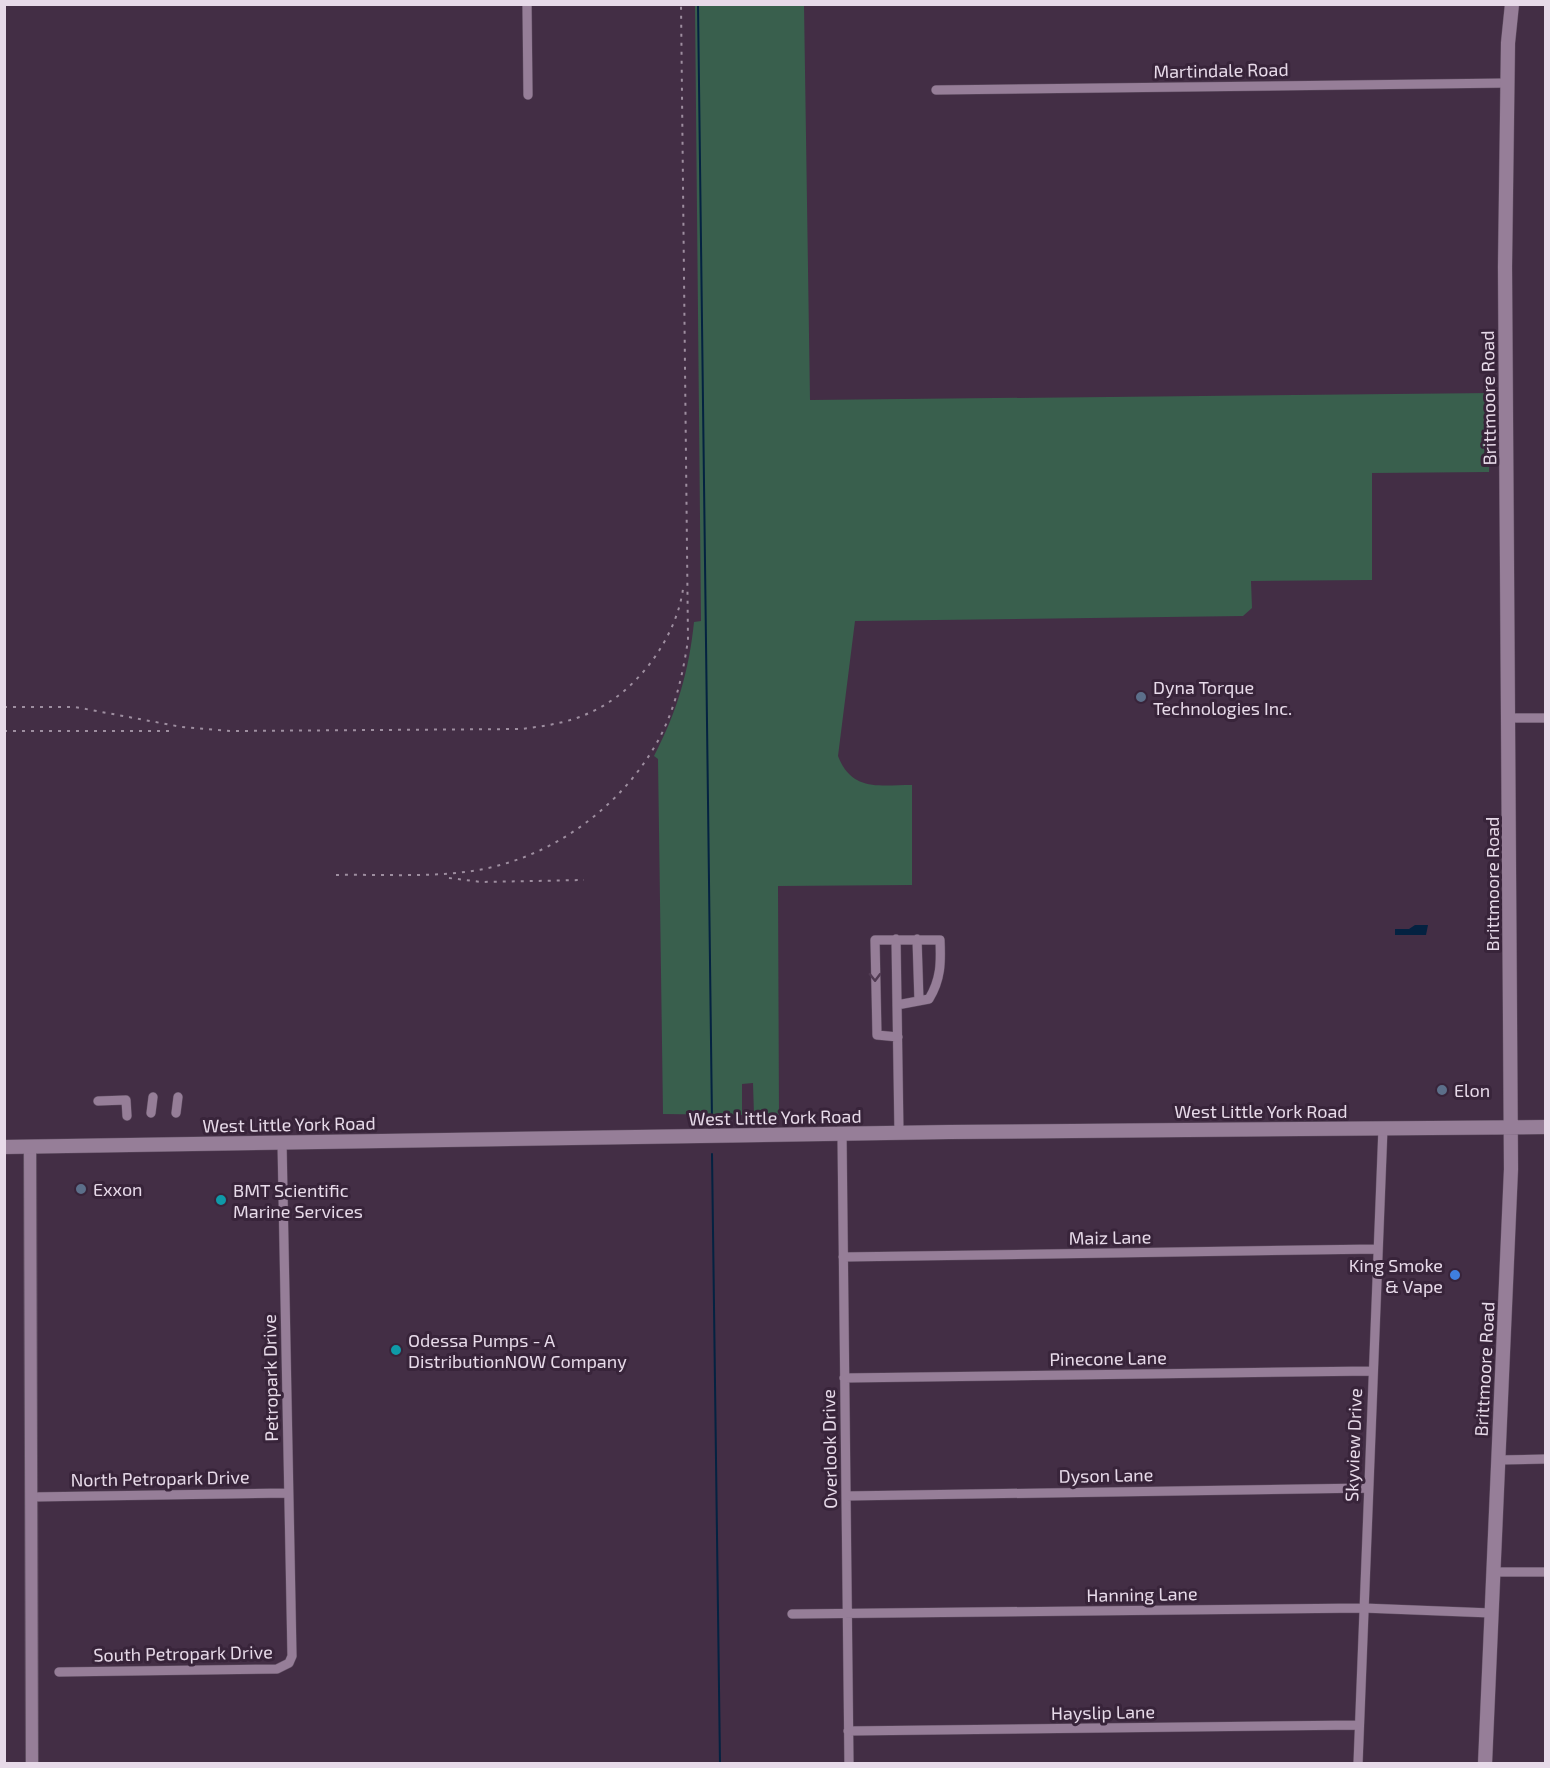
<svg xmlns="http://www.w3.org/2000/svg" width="1550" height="1768" viewBox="0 0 1550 1768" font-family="'Exo 2',sans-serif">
	<rect width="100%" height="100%" fill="#432e45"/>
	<!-- green -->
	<path fill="#395f4d" d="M695,5H804L810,400L1492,393L1489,472L1372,473V580L1251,581L1252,608L1243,616L855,621L838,756C852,792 879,785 912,785V885L778,886L779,1115H754L753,1083L742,1084V1115L663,1114L658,759L654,756C677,712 689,671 694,622L701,621Z"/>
	<!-- water -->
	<path fill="#042241" d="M1415,925H1428L1426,935H1395V929H1409Z"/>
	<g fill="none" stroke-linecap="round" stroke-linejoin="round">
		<!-- stream -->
		<path stroke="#042241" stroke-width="2" d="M698,4L712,1121
			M712,1154L720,1764"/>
		<!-- minor casing -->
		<g stroke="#5e4d60" stroke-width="10">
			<path id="minor" d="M527,4L528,95
				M936,90L1508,83
				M1509,718H1546
				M896,939L899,1133
				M917,939L919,1001
				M897,1005L929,999C941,979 941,963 940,940H875L877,1035L898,1037
				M98,1101L126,1100L127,1116
				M151,1113L153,1097
				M176,1113L178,1097
				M842,1134L849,1764
				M843,1257L1378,1249
				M844,1378L1373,1371
				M1498,1460L1546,1459
				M846,1496L1368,1488
				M32,1497L288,1493
				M1493,1572H1546
				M792,1614L1363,1608L1491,1613
				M59,1672L277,1669L289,1663L292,1656L282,1142
				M848,1731L1358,1725
				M1358,1764L1383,1128"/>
		</g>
		<!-- tertiary casing -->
		<g stroke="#5e4d60" stroke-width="14">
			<path id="tertiary" d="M30,1147L32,1764"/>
		</g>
		<!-- secondary casing -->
		<g stroke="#5e4d60" stroke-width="15">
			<path id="secondary" d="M4,1147L949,1132L1546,1127
				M1485,1764L1511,1169L1505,267L1508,43L1512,4"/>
		</g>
		<!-- minor -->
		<use href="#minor" stroke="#967e98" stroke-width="9"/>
		<!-- tertiary -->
		<use href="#tertiary" stroke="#967e98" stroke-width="12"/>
		<!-- secondary -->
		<use href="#secondary" stroke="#967e98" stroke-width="14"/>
		<!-- rail -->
		<path stroke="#9e8ea0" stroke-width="2" stroke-dasharray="3 6" stroke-linecap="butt" d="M4,707H75L182,727L231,731L522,729C544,726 568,723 589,713C636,693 676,639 683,589
			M4,731H171
			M336,875C383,874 432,878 478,870C554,857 624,805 660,737C676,706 683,673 688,640L681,4
			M449,878L481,882L584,880"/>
	</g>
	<!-- one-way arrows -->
	<defs><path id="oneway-chevron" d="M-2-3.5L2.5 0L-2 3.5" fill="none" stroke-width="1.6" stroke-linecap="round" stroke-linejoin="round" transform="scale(1.5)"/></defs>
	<use stroke="#503a52" href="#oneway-chevron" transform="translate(875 977) rotate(89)"/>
	<!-- markers -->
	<g fill="#5c6f8a" stroke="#38243a" stroke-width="2">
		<circle cx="1141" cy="697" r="6"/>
		<circle cx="1442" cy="1090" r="6"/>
		<circle cx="81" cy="1189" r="6"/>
	</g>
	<g fill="#0f9aa8" stroke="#38243a" stroke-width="2">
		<circle cx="221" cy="1200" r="6"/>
		<circle cx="396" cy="1350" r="6"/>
	</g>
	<circle fill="#3f7fe0" stroke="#38243a" stroke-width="2" cx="1455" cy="1275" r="6"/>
	<g text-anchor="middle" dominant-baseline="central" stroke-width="6" stroke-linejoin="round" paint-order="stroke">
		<!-- street labels -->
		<g font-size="18" fill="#e7dae9" stroke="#38243a">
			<text transform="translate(1221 70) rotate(-1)">Martindale Road</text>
			<text transform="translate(1488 398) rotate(-91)">Brittmoore Road</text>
			<text transform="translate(1492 884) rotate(-90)">Brittmoore Road</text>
			<text x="1261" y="1111">West Little York Road</text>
			<text transform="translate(775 1117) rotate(-1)">West Little York Road</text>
			<text transform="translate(289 1124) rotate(-1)">West Little York Road</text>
			<text transform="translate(1110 1237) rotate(-1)">Maiz Lane</text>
			<text transform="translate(1108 1358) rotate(-1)">Pinecone Lane</text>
			<text transform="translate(1484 1369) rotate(-87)">Brittmoore Road</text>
			<text transform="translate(270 1378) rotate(-91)">Petropark Drive</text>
			<text transform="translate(1353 1445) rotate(-88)">Skyview Drive</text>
			<text transform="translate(829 1449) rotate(-91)">Overlook Drive</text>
			<text transform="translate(1106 1475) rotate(-1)">Dyson Lane</text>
			<text transform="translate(160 1478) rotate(-1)">North Petropark Drive</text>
			<text transform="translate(1142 1594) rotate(-1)">Hanning Lane</text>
			<text transform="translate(183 1653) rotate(-1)">South Petropark Drive</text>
			<text transform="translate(1103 1712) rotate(-1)">Hayslip Lane</text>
		</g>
		<!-- poi labels -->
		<g font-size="18" fill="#e7dae9" stroke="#38243a" text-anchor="start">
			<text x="1153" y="687">Dyna Torque<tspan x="1153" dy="21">Technologies Inc.</tspan></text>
			<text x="1454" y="1090">Elon</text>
			<text x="93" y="1189">Exxon</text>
			<text x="233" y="1190">BMT Scientific<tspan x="233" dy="21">Marine Services</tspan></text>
			<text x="1443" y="1265" text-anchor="end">King Smoke<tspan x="1443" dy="21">&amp; Vape</tspan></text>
			<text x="408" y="1340">Odessa Pumps - A<tspan x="408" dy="21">DistributionNOW Company</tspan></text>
		</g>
	</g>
	<!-- border -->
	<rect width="1550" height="1768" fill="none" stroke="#e7dae9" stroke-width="12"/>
</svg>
